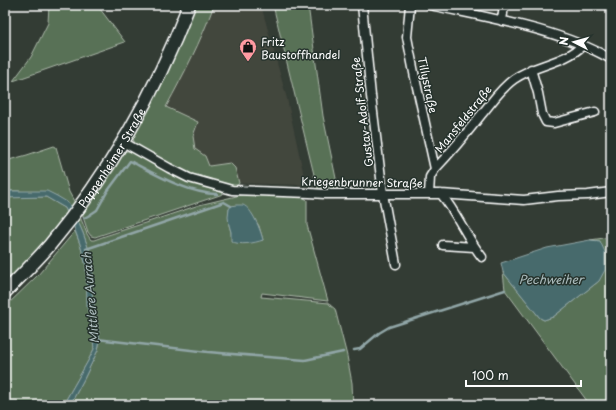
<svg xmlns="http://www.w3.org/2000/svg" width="616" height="410" viewBox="0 0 616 410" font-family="'Playpen Sans',sans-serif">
	<rect width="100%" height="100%" fill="#333c34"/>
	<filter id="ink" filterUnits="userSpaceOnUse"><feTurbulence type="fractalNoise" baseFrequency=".025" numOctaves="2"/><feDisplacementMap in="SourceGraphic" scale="8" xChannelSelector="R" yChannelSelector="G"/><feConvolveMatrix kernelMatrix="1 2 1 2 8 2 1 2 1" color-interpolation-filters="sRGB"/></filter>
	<g filter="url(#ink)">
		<!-- built -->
		<path fill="#43463d" d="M214,5H261L287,99L306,185L227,183L186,164L166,107L208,21Z"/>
		<!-- green -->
		<path fill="#597156" stroke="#acb8aa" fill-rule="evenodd" d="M49,5H97L125,42L13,81L31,57L48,23Z
			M193,5H214C201,41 184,74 166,107L198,122L193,136L195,149L205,156L209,166L230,163L235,168L239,183L237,186L222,184L194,177L179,170L144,150L135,144L133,139V133Z
			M273,5H308L323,116L338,188L317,187Z
			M54,146L56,147L69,192L76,205L72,209L57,196L18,191H5V161L27,155Z
			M127,151H134L220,190L223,192V194L95,237L91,236L88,232L81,211L122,152Z
			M245,194H253L255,195H300L303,197L307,200V225L328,301L262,293L261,297L329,303L330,305L335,309L347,356L352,383L353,405H70L84,379L98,350L100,340L92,292L93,274L91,256L83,233L76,217L79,214L87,234L91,240H94L105,236L151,221L199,205ZM229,209L251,213L259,226L263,240L232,241L231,232L229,225Z
			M18,197H46L65,208L68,214L23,268L5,286V198Z
			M75,231L80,244L86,266L94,349L88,361L63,405H5V307L38,275Z
			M611,237V405H590L505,290L503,272L540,318L544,320L553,317L599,281L600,241L590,240Z"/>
		<!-- water -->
		<path fill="#476b6c" stroke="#91a6a7" d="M5,191H47L57,196L67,202L72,209L76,217L83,233L91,256L93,274L92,292L100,340L98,350L84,379L70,405H63L88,361L94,349L92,330L87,307L86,266L80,244L72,222L65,208L46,197L5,198Z
			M236,205C239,205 241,205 243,205C252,208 261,231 263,240C255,243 239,246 231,241V232L229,225L228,217L229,209L231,206Z
			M590,240L600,241L605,252V270L599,281L553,317L544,320L540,318L503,272L501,263L547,248Z"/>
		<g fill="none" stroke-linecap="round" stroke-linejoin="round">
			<!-- stream -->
			<path stroke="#91a6a7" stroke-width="2.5" d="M84,218L88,216L97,210L107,192L130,161C155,174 189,194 217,194
				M86,249L224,202L231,206
				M97,339L208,352L305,360L343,352
				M354,350L360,349L379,333L389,327L505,290"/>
			<!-- street casing -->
			<g stroke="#fff" stroke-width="11">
				<path id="street" d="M362,5L371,96L383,194L396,264
					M410,5L407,37L415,78L435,169
					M430,5C489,18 559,29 611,59
					M502,21L504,5
					M531,69L538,93L542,114L546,122L554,123L595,112
					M123,142L169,168L189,178L232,190L310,193L325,194H441L524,200L558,196L588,195L611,192
					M429,194L430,177L435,169C451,152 466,134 481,115C492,102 500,89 514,79C535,64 564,64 583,45
					M441,194C457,213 466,237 482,257
					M443,245L474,247"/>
			</g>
			<!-- secondary casing -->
			<g stroke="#fff" stroke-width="15">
				<g id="secondary">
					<path id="s1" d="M5,292C20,277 35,262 49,246C109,174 156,92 189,5"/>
				</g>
			</g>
			<!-- street -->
			<use href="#street" stroke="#26332d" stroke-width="8"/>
			<!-- secondary -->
			<use href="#secondary" stroke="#26332d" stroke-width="12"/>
		</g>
	</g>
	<!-- icons -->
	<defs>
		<g id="shop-pin" transform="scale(0.9)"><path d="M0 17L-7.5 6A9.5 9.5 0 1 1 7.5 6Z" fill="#ff9aa2" stroke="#26332d"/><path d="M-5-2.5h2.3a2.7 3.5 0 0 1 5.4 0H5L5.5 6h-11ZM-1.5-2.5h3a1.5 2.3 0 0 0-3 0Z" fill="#111"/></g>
	</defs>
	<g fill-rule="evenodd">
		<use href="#shop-pin" x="248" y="47"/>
	</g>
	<g text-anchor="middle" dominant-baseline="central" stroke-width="3" stroke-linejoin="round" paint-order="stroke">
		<!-- poi labels -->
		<g font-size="11" fill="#fff" stroke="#26332d" text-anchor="start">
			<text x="261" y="41">Fritz<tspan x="261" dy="13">Baustoffhandel</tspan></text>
		</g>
		<!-- street labels -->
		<g font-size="11" fill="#fff" stroke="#26332d">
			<text transform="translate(428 85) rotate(78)">Tillystraße</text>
			<text transform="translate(362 112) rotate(-97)">Gustav-Adolf-Straße</text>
			<text transform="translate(463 119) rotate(-51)">Mansfeldstraße</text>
			<text stroke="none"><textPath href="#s1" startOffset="172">Pappenheimer Straße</textPath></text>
			<text transform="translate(362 182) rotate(1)">Kriegenbrunner Straße</text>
		</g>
		<!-- water labels -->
		<g font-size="12" font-style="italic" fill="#acbcbd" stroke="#26332d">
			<text x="551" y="279">Pechweiher</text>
			<text transform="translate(90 298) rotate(-95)">Mittlere Aurach</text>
		</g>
	</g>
	<!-- margin -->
	<rect width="616" height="410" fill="none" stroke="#26332d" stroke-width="20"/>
	<rect x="10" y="10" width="596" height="390" fill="none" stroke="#fff" stroke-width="1.5" filter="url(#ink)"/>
	<!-- north arrow -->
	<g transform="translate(574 42) rotate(276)" stroke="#26332d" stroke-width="3" paint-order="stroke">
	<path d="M0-3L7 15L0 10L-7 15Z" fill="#ffffff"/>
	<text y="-6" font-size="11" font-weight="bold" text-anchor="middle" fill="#ffffff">N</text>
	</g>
	<!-- scale -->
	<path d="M466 380v6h115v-6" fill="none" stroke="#ffffff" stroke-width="2"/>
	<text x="472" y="380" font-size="12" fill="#ffffff" stroke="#26332d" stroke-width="3" paint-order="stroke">100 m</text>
</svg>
